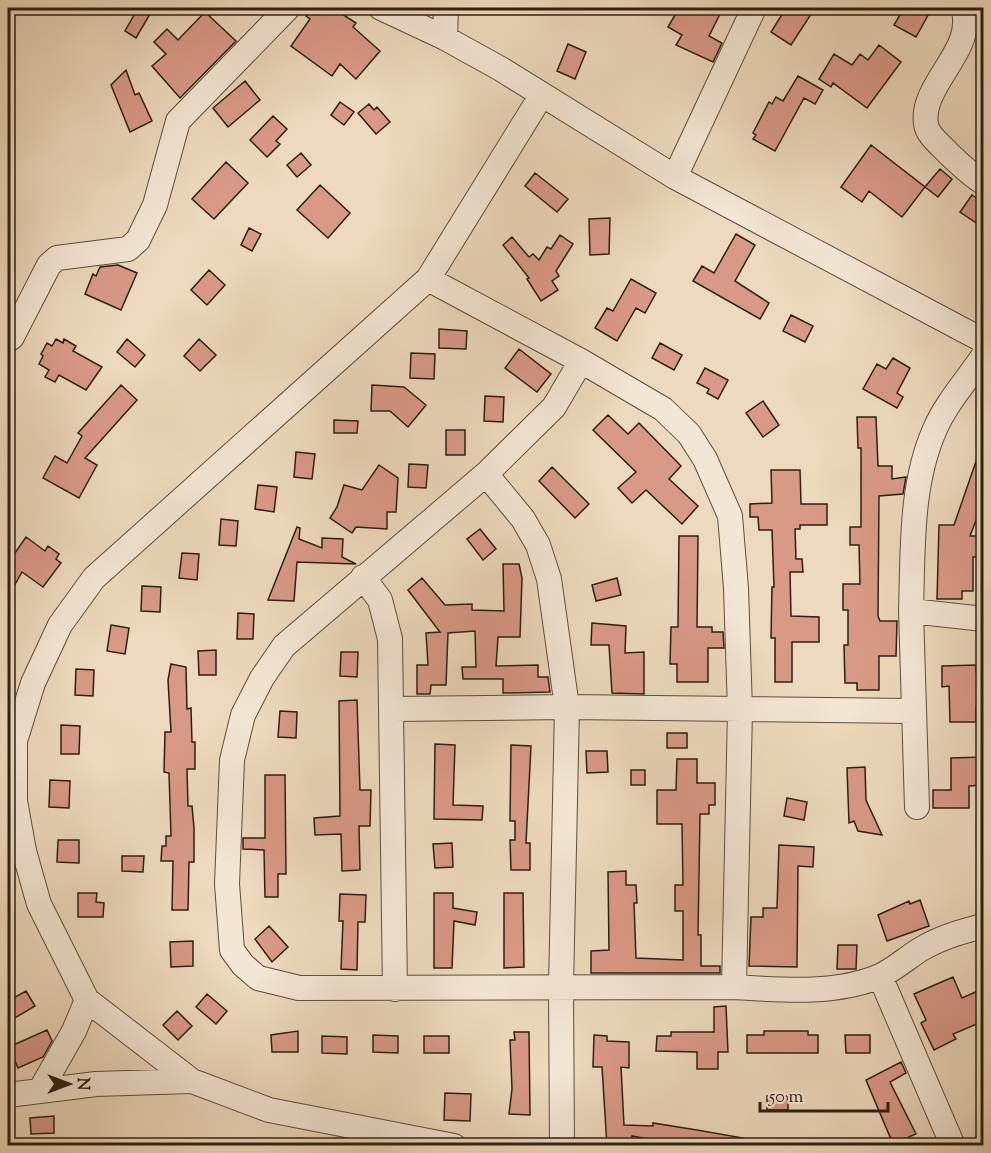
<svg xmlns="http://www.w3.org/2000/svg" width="991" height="1153" viewBox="0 0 991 1153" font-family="'Sorts Mill Goudy',serif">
	<rect width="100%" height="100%" fill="#edd9bd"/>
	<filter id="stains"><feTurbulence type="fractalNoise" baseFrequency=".00333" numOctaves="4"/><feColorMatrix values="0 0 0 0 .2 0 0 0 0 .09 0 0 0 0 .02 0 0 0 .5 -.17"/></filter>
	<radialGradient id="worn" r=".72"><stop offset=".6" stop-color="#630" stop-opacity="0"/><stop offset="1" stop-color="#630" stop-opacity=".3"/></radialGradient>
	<!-- building -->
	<path fill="#d99987" stroke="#2b2012" stroke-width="1.5" d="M138,8L150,14L136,38L125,31Z
		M311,8H333L356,23L353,27L380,51L356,79L340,64L332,76L291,46L310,19L306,16Z
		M679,8H723L709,36L722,43L713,62L676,45L682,35L668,27Z
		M786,8H815L791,45L771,32Z
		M904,8H932L916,37L894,25Z
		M205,12L236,41L180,98L152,66L166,54L154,42L167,29L178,40Z
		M568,44L586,52L575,79L557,71Z
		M879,45L901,62L867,108L833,83L831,87L819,79L834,54L852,65L860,54L868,60Z
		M126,70L135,95L139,93L152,121L130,132L111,85Z
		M798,76L823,90L815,104L804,98L775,151L753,139L756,135L753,133L769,102L772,104L776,97L783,101Z
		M245,81L260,100L228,127L213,108Z
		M340,102L354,112L344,125L331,115Z
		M369,104L374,110L377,107L390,122L376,134L358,113Z
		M273,116L287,129L276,141L280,144L267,157L250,140Z
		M871,145L925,187L902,217L869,191L862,202L841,187Z
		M301,153L311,165L297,177L287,165Z
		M226,162L248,183L214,219L192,199Z
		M940,169L952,179L938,197L925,187Z
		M535,173L568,199L557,212L525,186Z
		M320,185L350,213L328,238L297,210Z
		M972,195L984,203V228L960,212Z
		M610,218L609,254L590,255L589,219Z
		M249,228L261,234L252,251L241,245Z
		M736,234L755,245L735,281L769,303L760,319L693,281L702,266L714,273Z
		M560,235L573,244L556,271L559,276L552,281L558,290L541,301L527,279L529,278L503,245L512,237L529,257L533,254L539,260L547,247L551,249Z
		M118,265L137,273L121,310L85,294L93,274L96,276L100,267Z
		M209,270L225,285L207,305L191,290Z
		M631,279L656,293L645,313L636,308L617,341L595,328L607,308L613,311Z
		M791,315L813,326L805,342L783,331Z
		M439,329L467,331L466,349L439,348Z
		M56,339L63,343L64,339L76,346L73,351L102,367L86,390L59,375L55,382L45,377L49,370L39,364L43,356L41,354L47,343L52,346Z
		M127,339L145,355L135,367L117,352Z
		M199,339L216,355L200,371L184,356Z
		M660,343L682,355L674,370L652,358Z
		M519,349L551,374L537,392L505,368Z
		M411,353L435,354L434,379L410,378Z
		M893,358L910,368L897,393L903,397L897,408L863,389L877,364L886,369Z
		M705,368L728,380L718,399L707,393L709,389L697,383Z
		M121,385L137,400L85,458L97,465L79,498L43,478L55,456L67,463L82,436L78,433Z
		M372,385L404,387L426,405L408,427L390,411H371Z
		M485,396L504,397L503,422L484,421Z
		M763,401L779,425L763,437L746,413Z
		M608,415L628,434L639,423L681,466L669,479L698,506L682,524L646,490L632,503L618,488L636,472L593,430Z
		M857,417H876L878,466H892V479L906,477L903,494L879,496L878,616L880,621H897L896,656H879V690H857V683H845L844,645H848V610H843V584H860L859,545H850V527H861V448H858Z
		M334,420L358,421L357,433H334Z
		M446,430H465V455H446Z
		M981,447H984V499L970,536H980V557H973V591H962V599H937L939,525H954Z
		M296,452L315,454L312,479L294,477Z
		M409,464L428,465L426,488L408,487Z
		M379,465L398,478L396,512H387V529L356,527L352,533L330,518L337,507L344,485L362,490Z
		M552,467L589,504L575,518L539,481Z
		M771,470H800L801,504H827V525H800V529H795L796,559H802L803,572H790L791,616L819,617V642H792V682H775V638H771L772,587H774L772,530H759L758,517H750V504L772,503Z
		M258,485L277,487L274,512L255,509Z
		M221,519L238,521L236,546L219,545Z
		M297,527L300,528L299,539L322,548V538L343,539L342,557L356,564L297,562L294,601L268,600Z
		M480,529L496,549L483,560L467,539Z
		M679,536H698L697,627H712V632H723L724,648H708V682H677V664H670L671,627H678Z
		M26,537L45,551L48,546L59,554L56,559L61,563L43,587L22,572L8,597V563Z
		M182,553L199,554L197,580L179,578Z
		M503,564H519L522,578L520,637H498L496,666L538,665V677H548L550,692L503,693V679H463L462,667H476L475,631L448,633L446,685H431L430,694H417V665H428L426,633L440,632L408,590L422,578L445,605L472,604V610L504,611Z
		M617,578L621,595L596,601L592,585Z
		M142,586L161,587L160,612L141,611Z
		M238,613L254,614L253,639H237Z
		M592,623L626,626L625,653L644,652V694L612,693L609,645H591Z
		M111,625L129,628L125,654L107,651Z
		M216,650V675H199L198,651Z
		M341,652H358L357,677L340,676Z
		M171,664L186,667L187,709L191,708L192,742H195V769H187L188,806H192L194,828V862H189L188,910H172L173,861H161L162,846H166V836H171L169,773L164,772L165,732H171L168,680Z
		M976,665V672H984V706H976V722H950L949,686L942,687V666Z
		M76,669L94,670L93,696L75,695Z
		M357,700L360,790H371L370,826H359L360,870L342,871L341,834L315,835L314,818L340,816L339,701Z
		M280,711L297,712L296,738L278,737Z
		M61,725L80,726L79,754H61Z
		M667,733H687V748H667Z
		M435,744L455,745L453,805L483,806L482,820L434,819Z
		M511,745L531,746L526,843H530V870H511L510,840H515V821H510Z
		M586,751H607L608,772L587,773Z
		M984,757V785L969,786V808H933V790H951V758Z
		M677,759H697V783H715V805H709V814H700L698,935H701V966H720V973H591V951L609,950L608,872L626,871V885H636L637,903H634L636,958L683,960V911H675V885H683L682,824H657V790H676Z
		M865,767L866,800L882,835L858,831L854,821L849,823L847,768Z
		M631,770H645V785H631Z
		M265,775H285L286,874H278V897H265L264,850L243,849V838H265Z
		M50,780L70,781L69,808L49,807Z
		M787,798L807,802L804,820L784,816Z
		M58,840H79V863L57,862Z
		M452,843L453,867L435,868L433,844Z
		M779,845L814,847L813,867L798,866L797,967L749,966L751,917H763V908H777Z
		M122,856H144L143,872L122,871Z
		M78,893H97L96,902L104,903L103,917H78Z
		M434,893H453V908L477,912L475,925L454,921L452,968H434Z
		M504,893H523L524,967L504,968Z
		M340,894L366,895L365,922H358L357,970L341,969L343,921H339Z
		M920,900L929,926L887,941L878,915L909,901L910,904Z
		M269,926L288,947L272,962L255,939Z
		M193,941V966L171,967L170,942Z
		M838,945H857L856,969H837Z
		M953,977L962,998L980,990L984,998V1021L953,1034L956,1039L934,1050L921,1023L926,1020L914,994Z
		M26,991L35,1006L8,1022V1001Z
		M207,994L227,1011L216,1024L196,1007Z
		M726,1006L728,1052H718V1069H697V1052L656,1051L657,1036H671V1032H714V1007Z
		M177,1011L192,1026L178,1040L163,1025Z
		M47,1030L52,1041L43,1057L18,1068L9,1047Z
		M298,1031V1052H272L271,1035Z
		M764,1031H808V1035H818V1053H747V1035H764Z
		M514,1032H529L530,1115L509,1114L512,1089L510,1040H515Z
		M373,1035L398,1036V1053L373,1052Z
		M594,1035L607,1036V1041L629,1042V1068L621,1067L624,1125L653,1126V1123L697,1130L743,1138L742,1146H663L664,1142L632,1136V1146H607L602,1067H593Z
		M845,1035H870V1053H846Z
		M322,1036L347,1037V1054L322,1053Z
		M424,1036H449V1053H424Z
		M901,1062L906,1073L890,1082L916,1134L893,1144L866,1080Z
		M445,1093L471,1094L470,1121L444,1120Z
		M767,1096H788V1110H767Z
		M54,1116V1133L31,1134L30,1118Z"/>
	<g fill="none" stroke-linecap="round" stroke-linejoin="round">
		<!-- minor casing -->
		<g stroke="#5c4e3d" stroke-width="26">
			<path id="minor" d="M381,8L445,38L501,69L675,177L984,341
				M963,8C977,50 920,84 926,124C927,135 941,145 948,153C960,164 970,175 984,183
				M445,38L446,8
				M541,96L428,279L581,361L554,407L486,474L284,646L262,678L243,715L232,760L227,884L232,950L243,965L258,978L299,988L734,987C781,990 835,995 880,976C895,969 909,956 923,948C942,937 962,931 984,926
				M675,177L754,8
				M428,279L94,578L60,625L33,683L15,741V801L24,851L39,904L87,1000L192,1081L269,1110L454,1146
				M8,340L12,337L49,265L57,258L128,249L138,240L155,205L178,121L288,8
				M984,355C968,379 946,403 935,429C910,485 913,551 911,611L984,619
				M581,361L663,409L689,434L705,459L730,516L736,588L740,710L734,987
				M486,474L523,519L538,545L549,579L567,707L561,988L562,1146
				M363,577L380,600L390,639L395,989
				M911,611L917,807
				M393,709L567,707L912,711
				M880,976L953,1146
				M41,1089L74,1031L87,1000
				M8,1095L96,1084L192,1081"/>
		</g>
		<!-- minor -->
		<use href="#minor" stroke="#f3e6d4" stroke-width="24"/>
	</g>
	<!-- margin -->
	<rect width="991" height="1153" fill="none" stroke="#edd9bd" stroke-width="30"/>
	<rect x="9" y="9" width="973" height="1135" fill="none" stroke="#2b2012" stroke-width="3"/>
	<rect x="15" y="15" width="961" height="1123" fill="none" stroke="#2b2012" stroke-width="1.5"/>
	<!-- north arrow -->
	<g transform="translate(69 1084) rotate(90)" stroke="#f3e6d4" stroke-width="4.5" paint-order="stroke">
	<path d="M0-4.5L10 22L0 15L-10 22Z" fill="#2b2012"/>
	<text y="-9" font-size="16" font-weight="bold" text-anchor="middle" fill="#2b2012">N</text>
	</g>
	<!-- scale -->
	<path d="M760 1102v9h128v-9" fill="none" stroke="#2b2012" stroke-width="3"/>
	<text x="769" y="1102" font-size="18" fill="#2b2012" stroke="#f3e6d4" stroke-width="4.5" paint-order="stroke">50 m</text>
	<rect width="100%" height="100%" filter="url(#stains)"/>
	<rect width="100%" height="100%" fill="url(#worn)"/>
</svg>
